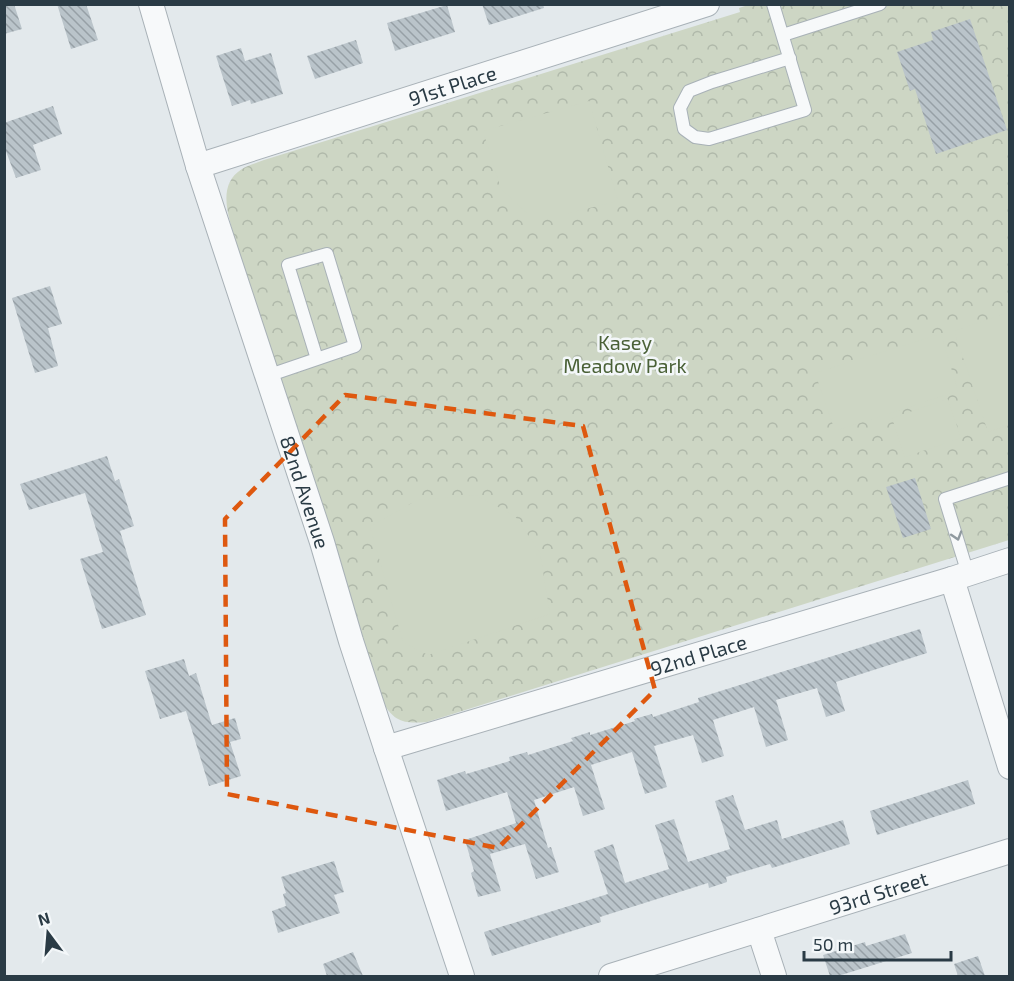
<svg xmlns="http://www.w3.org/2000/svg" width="1014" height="981" viewBox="0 0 1014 981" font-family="'Exo 2',sans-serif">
	<defs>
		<pattern id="park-crowns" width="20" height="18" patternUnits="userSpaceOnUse" patternTransform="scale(1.5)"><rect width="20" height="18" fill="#cdd6c4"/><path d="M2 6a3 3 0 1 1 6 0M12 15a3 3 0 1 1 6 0" fill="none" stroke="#b0b9aa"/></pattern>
		<pattern id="building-back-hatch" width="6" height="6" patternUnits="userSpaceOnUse" patternTransform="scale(1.5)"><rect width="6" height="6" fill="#bac4ca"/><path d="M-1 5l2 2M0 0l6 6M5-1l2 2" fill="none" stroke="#97a0a6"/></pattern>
	</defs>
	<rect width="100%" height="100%" fill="#e3e9ec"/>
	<!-- park -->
	<path fill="url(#park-crowns)" d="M748,5H1009V540L427,722C404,724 394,722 382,701L235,239C229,217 216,185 242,169C248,165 257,163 264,160L740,12L739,8Z"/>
	<!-- garden -->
	<path fill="#cdd6c4" d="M589,101L618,201L565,214H528L501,189L483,131Z
		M1007,313L1010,320L1009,425L988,432L954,331Z
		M941,334L958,391L835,431L815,373Z
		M948,399L961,438L905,457L892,418Z
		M476,495L515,516L540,553L550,614L428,655L403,642L370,527L417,500Z"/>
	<!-- building -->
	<path fill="url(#building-back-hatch)" d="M4,4H14L22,29L4,34Z
		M57,4H86L98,40L71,49Z
		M482,4H543L544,8L489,25Z
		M447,5L455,32L395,51L387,23Z
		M970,19L1007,130L936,154L915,89L910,91L897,52L933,40L931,32Z
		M356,40L363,63L315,79L307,56Z
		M241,48L245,61L271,53L283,94L251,104L250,100L232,106L216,56Z
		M53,106L62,134L33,145L41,170L16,178L4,146V123Z
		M50,286L62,324L48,328L58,366L35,373L12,298Z
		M107,456L115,481L119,479L134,526L120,531L146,615L102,629L80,559L103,552L85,493L29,510L20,484Z
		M915,478L931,529L903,538L886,487Z
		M920,629L927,653L836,682L845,711L826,717L817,688L776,700L788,740L766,747L754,707L713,720L724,756L702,763L693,735L654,746L667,787L645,794L632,752L591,765L605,809L583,816L574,787L534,800L548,848L551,847L559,872L536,879L525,844L490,854L501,891L478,897L471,873L474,871L465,840L516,823L507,792L446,811L437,780L465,771L466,774L510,761L509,757L527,752L528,755L573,741L571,738L590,732V735L635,721L634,719L652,714L653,717L699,702L698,698Z
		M184,659L189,676L196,673L212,725L235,718L241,739L230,742L241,776L209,786L186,711L160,719L145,671Z
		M968,780L975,804L877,835L870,811Z
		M733,795L745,830L777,820L782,839L843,820L850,844L772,868L770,864L726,877L727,882L709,888L708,883L600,917L601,922L492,956L484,932L608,894L594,851L613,844L625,883L669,869L655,825L674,819L688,862L730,849L715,801Z
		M334,861L344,892L334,895L340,913L278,933L272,911L286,906L283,894L286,893L281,877Z
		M905,934L912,953L838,976H830L823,955L865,942L866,946Z
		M353,952L363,976H327L323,964Z
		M978,956L985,976H958L954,964Z"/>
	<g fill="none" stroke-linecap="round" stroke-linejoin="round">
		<!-- service casing -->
		<g stroke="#a8b1b7" stroke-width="14">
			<path id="service" d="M773,4L805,110L709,139L695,137L684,129L680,108L689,91L712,82L790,58
				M783,35L880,4
				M267,376L355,346L327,254L288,265L317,359
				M968,574L945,499L1010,478"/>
		</g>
		<!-- minor casing -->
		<g stroke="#a8b1b7" stroke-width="26">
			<g id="minor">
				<path id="s1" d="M151,4L198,166L322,542L351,641L386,748L462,976"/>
				<path id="s2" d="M198,166L707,4"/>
				<path d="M952,579L1010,767"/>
				<path id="s3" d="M386,748L952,579L1010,560"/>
				<path d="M759,930L774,976"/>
				<path id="s4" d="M611,976L1010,851"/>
			</g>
		</g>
		<!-- service -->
		<use href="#service" stroke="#f7f9fa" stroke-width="12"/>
		<!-- minor -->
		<use href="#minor" stroke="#f7f9fa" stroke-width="24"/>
	</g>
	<!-- one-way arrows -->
	<defs><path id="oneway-chevron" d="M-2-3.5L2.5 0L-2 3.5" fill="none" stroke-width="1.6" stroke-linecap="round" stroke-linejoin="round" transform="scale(1.5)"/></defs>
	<use stroke="#909aa0" href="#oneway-chevron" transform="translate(957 536) rotate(73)"/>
	<!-- marked area -->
	<path fill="none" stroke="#de580f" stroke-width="4.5" stroke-dasharray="12 8" stroke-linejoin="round" d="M345,395L583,426L655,690L498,848L227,794L225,519Z"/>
	<g text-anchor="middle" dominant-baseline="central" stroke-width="5" stroke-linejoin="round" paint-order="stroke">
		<!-- street labels -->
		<g font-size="20" fill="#2a3b45" stroke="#f3f7f9">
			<text stroke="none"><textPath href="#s2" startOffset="267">91st Place</textPath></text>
			<text stroke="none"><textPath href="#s1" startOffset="512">82nd Avenue</textPath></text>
			<text stroke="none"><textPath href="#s3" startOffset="326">92nd Place</textPath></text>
			<text stroke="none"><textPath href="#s4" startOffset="280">93rd Street</textPath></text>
		</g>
		<!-- park labels -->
		<g font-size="20" fill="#4a6137" stroke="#f3f7f9">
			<text x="625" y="342">Kasey<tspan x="625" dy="23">Meadow Park</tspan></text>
		</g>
	</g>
	<!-- border -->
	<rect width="1014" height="981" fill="none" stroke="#2a3b45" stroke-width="12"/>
	<!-- north arrow -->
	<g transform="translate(48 933) rotate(344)" stroke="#f3f7f9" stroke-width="4.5" paint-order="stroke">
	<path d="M0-4.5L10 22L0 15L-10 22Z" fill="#2a3b45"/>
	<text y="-9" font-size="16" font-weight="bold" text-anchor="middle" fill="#2a3b45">N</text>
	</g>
	<!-- scale -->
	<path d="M804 951v9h147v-9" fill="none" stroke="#2a3b45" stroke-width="3"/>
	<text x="813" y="951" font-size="18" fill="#2a3b45" stroke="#f3f7f9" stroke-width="4.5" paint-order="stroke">50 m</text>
</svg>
